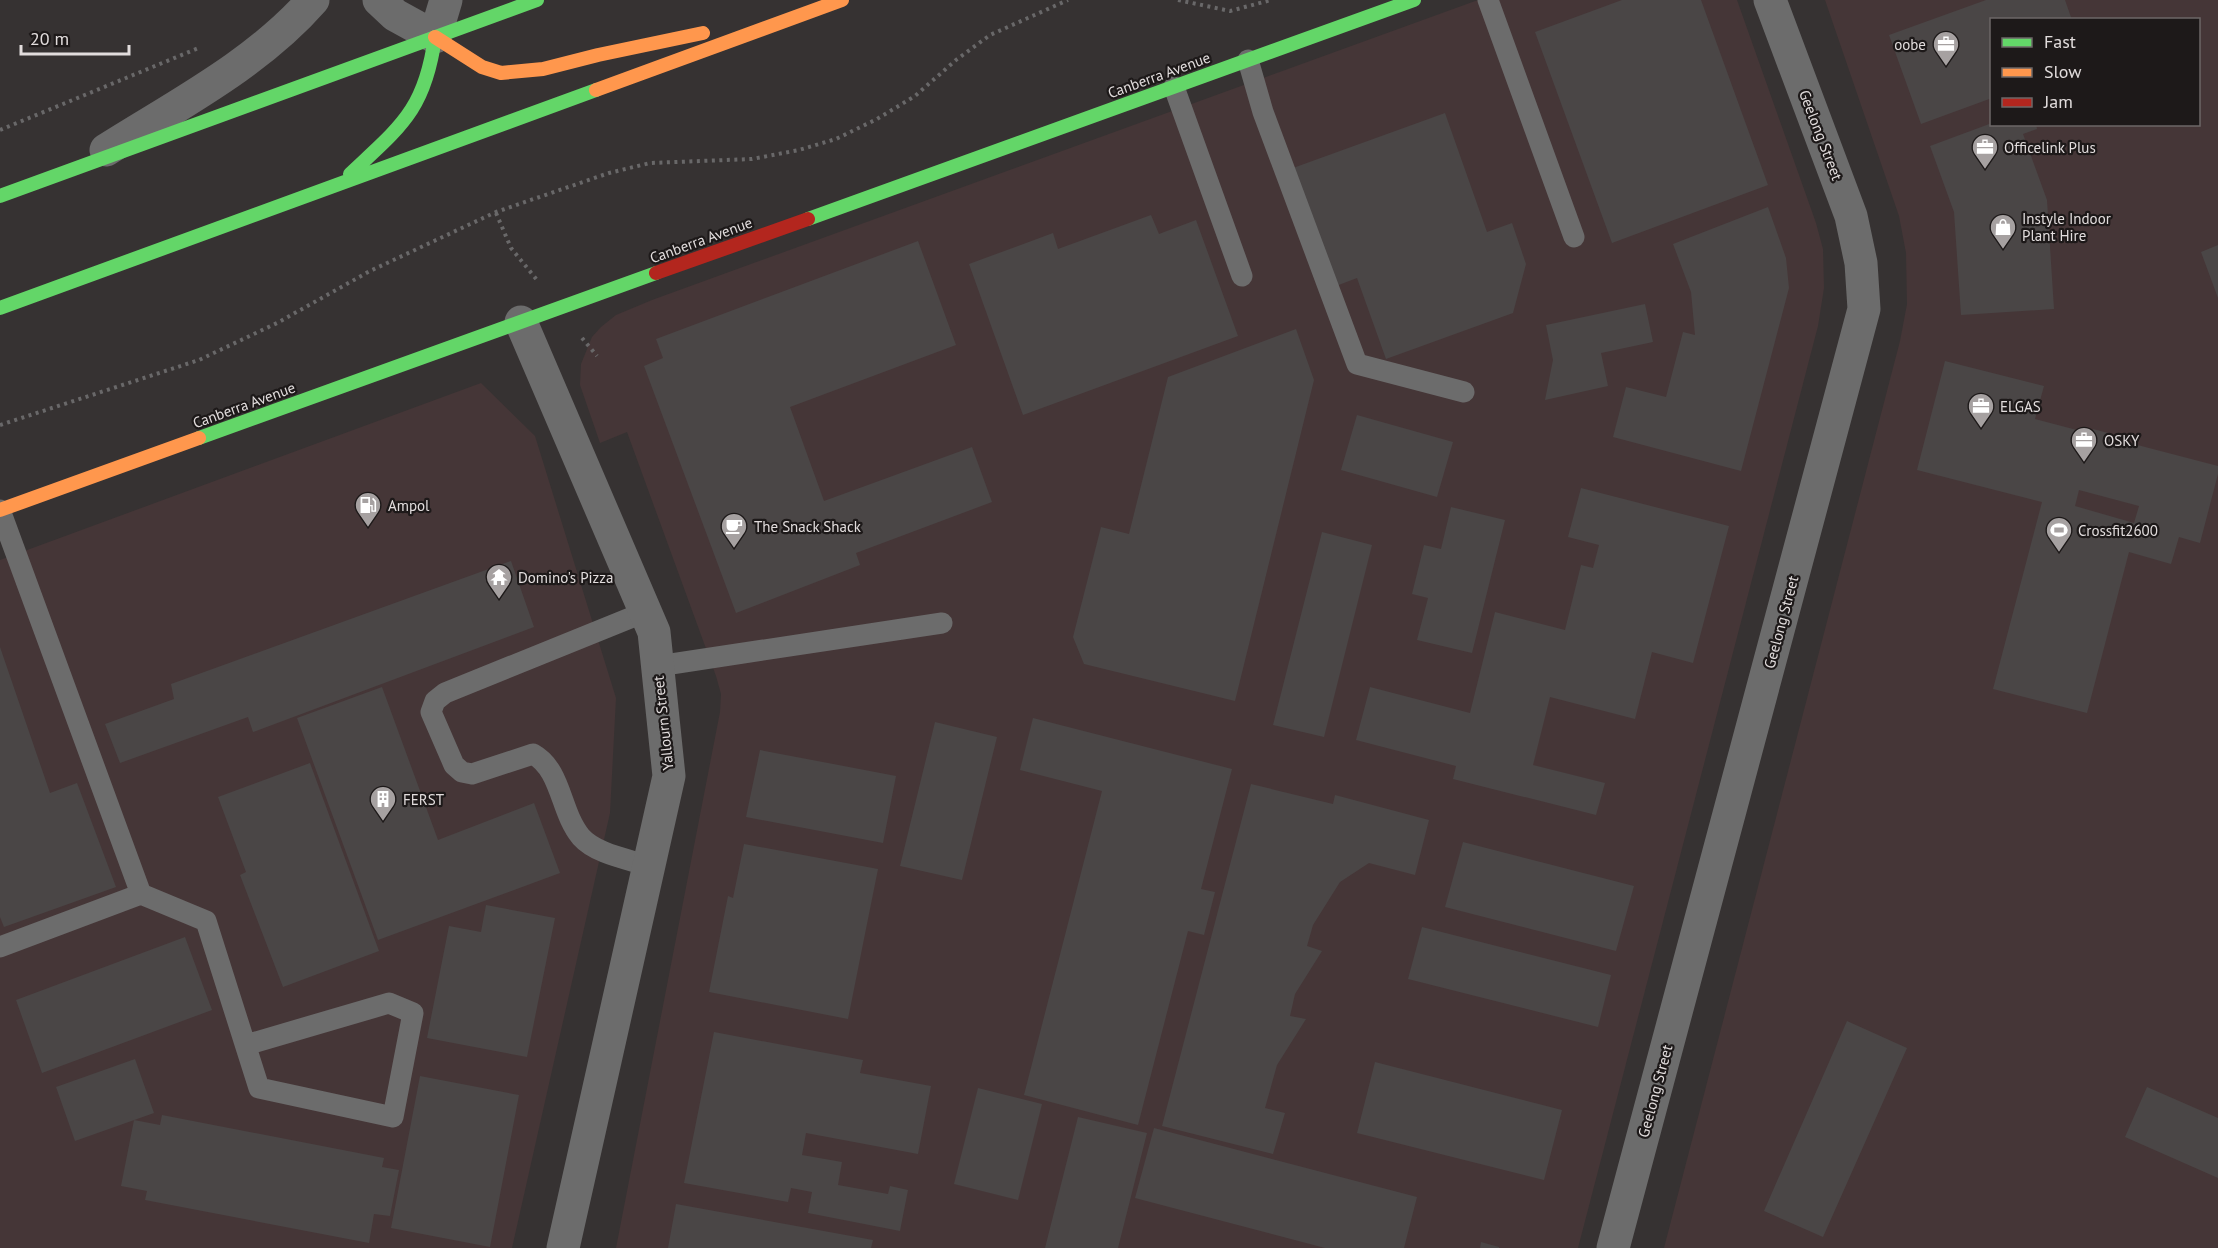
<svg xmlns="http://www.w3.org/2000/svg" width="2218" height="1248" viewBox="0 0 2218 1248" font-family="'PT Sans',sans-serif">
	<rect width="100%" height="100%" fill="#363232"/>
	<!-- built -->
	<path fill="#453637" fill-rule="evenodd" d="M1478,0H1737L1816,223L1823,249L1824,288L1818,326L1578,1248H616L720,712L721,694L716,676L627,432L600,443L580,385L581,364L592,337L601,327L616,315L652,300Z
		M1825,0H2218V1248H1664L1900,341L1907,304L1906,253L1899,216ZM1992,20H2198V124H1992Z
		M481,383L535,436L616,698L610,813L512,1248H0V560Z"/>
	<!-- building -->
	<path fill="#4a4646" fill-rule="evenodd" d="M1622,0H1701L1768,185L1612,243L1535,32Z
		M1986,0H2065L2072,20H1992V98L1921,124L1889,35Z
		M1445,113L1487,232L1512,223L1526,264L1513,313L1386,359L1357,278L1336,286L1293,168Z
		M1992,123V124H2036L2037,129L2023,134L2047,200L2054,309L1961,315L1954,212L1930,146Z
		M1768,207L1786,258L1789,288L1741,471L1613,437L1626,387L1666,397L1683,332L1695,335L1691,292L1673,244Z
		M1151,215L1159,234L1196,220L1238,336L1023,415L969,264L1053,233L1058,249Z
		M918,241L956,345L790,407L824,501L972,447L992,502L856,553L860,565L736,613L644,366L663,358L656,339Z
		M2218,245V298L2201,252Z
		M1645,304L1653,342L1601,353L1608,386L1545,400L1553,360L1546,325Z
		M1296,329L1314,380L1235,701L1084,664L1073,637L1101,527L1129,534L1168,377Z
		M1945,361L2044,386L2035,419L2092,434L2093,429L2127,438L2126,442L2218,466V474L2200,543L2179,537L2171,564L2129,552L2087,713L1993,689L2042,502L1917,470ZM2079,490L2139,506L2134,523L2075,506Z
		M1357,415L1453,442L1437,497L1341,470Z
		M1581,488L1729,526L1693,663L1652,652L1635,719L1550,697L1533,765L1605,783L1596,815L1453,779L1456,766L1356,740L1370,687L1470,713L1495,612L1565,630L1581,565L1593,568L1599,545L1568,537Z
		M1451,507L1505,520L1472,653L1417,640L1428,598L1412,594L1424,545L1441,549Z
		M1322,532L1372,545L1324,737L1273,725Z
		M511,561L534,627L253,732L248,717L120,763L105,724L174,699L171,684Z
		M0,647L50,793L77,783L116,887L4,927L0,917Z
		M382,687L438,840L534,803L560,873L378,940L297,718Z
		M1033,718L1232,769L1201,889L1215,892L1204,935L1188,931L1138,1125L1024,1095L1102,791L1020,770Z
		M935,722L997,737L962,880L900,866Z
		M760,750L896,776L883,843L746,817Z
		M310,763L379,951L283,987L240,875L246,872L218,797Z
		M1251,784L1333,804L1335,795L1429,820L1415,875L1369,863L1340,882L1313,925L1307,946L1322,951L1295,994L1290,1016L1306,1019L1277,1065L1265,1108L1285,1113L1273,1154L1162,1126Z
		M1463,842L1634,886L1616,951L1445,907Z
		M744,844L878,869L848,1019L709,992L728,896L733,898Z
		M486,905L555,918L527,1057L427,1038L449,926L481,932Z
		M1422,927L1611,975L1598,1027L1408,979Z
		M185,937L212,1010L42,1073L16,1000Z
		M1847,1021L1907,1048L1823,1237L1764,1211Z
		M714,1032L863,1060L860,1073L931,1086L918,1154L806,1133L802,1155L842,1162L838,1185L888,1194L890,1186L908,1190L900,1231L808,1213L812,1192L791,1188L788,1202L684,1183Z
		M135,1059L154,1113L75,1141L56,1087Z
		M1375,1062L1562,1110L1544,1180L1357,1133Z
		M420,1076L519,1095L490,1247L391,1228Z
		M2147,1087L2218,1118V1178L2125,1137Z
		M978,1088L1042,1104L1018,1200L954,1184Z
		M162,1115L384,1158L382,1167L399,1170L390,1216L374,1214L369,1243L145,1200L147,1191L121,1186L134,1120L160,1125Z
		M1078,1117L1147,1133L1118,1248H1045Z
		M1154,1128L1417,1197L1404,1248H1325L1135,1198Z
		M676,1204L873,1240L871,1248H668Z
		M1481,1242L1499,1247V1248H1480Z"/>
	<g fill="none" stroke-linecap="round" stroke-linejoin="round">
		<!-- path -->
		<path stroke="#696869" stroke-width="4" stroke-dasharray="3 4.5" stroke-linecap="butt" d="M1178,0L1230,11L1271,0
			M0,130L201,47
			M496,213L511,248L537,280
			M582,338L597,356
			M0,425L199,360L277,323L370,271L496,212L609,173L650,163L752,159L799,150L836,139L877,119L915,96L956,60L990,35L1068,0"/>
		<!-- lane -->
		<path stroke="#6c6c6c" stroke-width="21" d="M1488,0L1574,237
			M1248,60L1263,112L1357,364L1464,392
			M1174,87L1242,276
			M0,510L141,894L206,921L259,1088L393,1117L413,1013L389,1003L246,1045
			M645,612L445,693L435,701L431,712L454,765L462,772L472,774L533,754C562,770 560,812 581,837C596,854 628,859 649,866
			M658,666L942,623
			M0,947L141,894"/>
		<!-- street -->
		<path stroke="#6c6c6c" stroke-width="33" d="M379,0L395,15L435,37L446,0
			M106,150C177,105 257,64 313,0
			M521,322L654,632L669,776L563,1248
			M1613,1248L1864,309L1861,263L1851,216L1770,0"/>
		<!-- fast -->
		<path stroke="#63d668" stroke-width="14" d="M350,174C401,126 425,110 435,37
			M0,196L537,0
			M808,219L1414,0
			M0,308L596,90
			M199,438L656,273"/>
		<!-- slow -->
		<path stroke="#ff974d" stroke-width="14" d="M435,37L482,67L501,73L543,69L598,55L703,33
			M596,90L842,0
			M0,510L199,438"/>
		<!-- jam -->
		<path stroke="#b3261e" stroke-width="14" d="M656,273L808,219"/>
	</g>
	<!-- icons -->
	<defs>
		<g id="office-pin" transform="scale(1.35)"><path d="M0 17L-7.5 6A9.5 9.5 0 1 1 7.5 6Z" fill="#a6a1a1" stroke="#1d1919"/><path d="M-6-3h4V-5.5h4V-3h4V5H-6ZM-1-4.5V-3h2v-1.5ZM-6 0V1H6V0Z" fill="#fff"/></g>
		<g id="shop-pin" transform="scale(1.35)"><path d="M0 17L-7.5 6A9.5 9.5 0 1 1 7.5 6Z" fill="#a6a1a1" stroke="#1d1919"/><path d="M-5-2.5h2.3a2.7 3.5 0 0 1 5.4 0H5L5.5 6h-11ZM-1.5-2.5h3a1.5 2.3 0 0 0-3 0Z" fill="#fff"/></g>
		<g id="fuel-pin" transform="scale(1.35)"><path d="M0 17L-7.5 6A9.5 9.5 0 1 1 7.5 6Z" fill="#a6a1a1" stroke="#1d1919"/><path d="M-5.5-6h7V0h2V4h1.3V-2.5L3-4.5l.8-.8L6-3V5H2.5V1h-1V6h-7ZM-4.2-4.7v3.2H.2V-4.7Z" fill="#fff"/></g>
		<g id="cafe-pin" transform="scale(1.35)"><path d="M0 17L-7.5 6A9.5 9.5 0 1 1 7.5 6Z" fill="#a6a1a1" stroke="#1d1919"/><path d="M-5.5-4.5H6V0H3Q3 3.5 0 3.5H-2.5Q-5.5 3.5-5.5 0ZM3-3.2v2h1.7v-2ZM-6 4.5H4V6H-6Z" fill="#fff"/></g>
		<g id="stadium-pin" transform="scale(1.35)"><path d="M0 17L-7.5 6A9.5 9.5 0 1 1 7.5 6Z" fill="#a6a1a1" stroke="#1d1919"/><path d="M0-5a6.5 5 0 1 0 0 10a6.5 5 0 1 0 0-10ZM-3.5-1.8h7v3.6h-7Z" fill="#fff"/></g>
		<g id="temple-pin" transform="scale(1.35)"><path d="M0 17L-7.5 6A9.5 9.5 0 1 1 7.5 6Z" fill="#a6a1a1" stroke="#1d1919"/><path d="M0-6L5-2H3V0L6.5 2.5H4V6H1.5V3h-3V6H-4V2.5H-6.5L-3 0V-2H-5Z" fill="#fff"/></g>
		<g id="building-pin" transform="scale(1.35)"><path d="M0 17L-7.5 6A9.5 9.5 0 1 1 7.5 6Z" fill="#a6a1a1" stroke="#1d1919"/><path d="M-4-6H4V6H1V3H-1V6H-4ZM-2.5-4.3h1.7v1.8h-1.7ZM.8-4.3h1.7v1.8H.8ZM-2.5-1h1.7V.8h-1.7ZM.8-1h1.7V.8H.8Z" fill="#fff"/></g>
	</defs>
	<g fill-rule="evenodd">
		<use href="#office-pin" x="1946" y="44"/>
		<use href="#office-pin" x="1985" y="147"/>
		<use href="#shop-pin" x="2003" y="227"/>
		<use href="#office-pin" x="1981" y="406"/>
		<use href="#office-pin" x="2084" y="440"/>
		<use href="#fuel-pin" x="368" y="505"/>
		<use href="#cafe-pin" x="734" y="526"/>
		<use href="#stadium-pin" x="2059" y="530"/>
		<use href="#temple-pin" x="499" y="577"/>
		<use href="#building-pin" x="383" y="799"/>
	</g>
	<g text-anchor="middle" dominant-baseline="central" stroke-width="4.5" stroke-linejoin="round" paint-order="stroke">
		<!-- poi labels -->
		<g font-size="15" fill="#e2dddd" stroke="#1d1919" text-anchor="start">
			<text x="1926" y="44" text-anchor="end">oobe</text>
			<text x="2004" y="147">Officelink Plus</text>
			<text x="2022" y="218">Instyle Indoor<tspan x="2022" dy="17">Plant Hire</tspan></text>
			<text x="2000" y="406">ELGAS</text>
			<text x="2104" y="440">OSKY</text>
			<text x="388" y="505">Ampol</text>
			<text x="754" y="526">The Snack Shack</text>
			<text x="2078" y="530">Crossfit2600</text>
			<text x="518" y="577">Domino's Pizza</text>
			<text x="403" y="799">FERST</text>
		</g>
		<!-- street labels -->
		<g font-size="15" fill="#e2dddd" stroke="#1d1919">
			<text transform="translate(1159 75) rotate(-20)">Canberra Avenue</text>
			<text transform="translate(1821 135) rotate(69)">Geelong Street</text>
			<text transform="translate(701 240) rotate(-20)">Canberra Avenue</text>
			<text transform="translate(244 405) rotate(-20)">Canberra Avenue</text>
			<text transform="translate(1781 622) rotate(-75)">Geelong Street</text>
			<text transform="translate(663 723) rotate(-96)">Yallourn Street</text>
			<text transform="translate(1655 1091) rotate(-75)">Geelong Street</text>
		</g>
	</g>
	<!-- legend -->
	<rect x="1990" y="18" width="210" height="108" fill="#1d1919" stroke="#6c6767" stroke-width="1.5"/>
	<rect x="2002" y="38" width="30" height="9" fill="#63d668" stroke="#6c6767" stroke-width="1.5"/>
	<text x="2044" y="48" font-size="18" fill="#e2dddd">Fast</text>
	<rect x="2002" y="68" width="30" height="9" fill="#ff974d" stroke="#6c6767" stroke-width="1.5"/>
	<text x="2044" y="78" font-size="18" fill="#e2dddd">Slow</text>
	<rect x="2002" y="98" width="30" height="9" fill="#b3261e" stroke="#6c6767" stroke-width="1.5"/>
	<text x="2044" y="108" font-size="18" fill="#e2dddd">Jam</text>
	<!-- scale -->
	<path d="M21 45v9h108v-9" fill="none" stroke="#e2dddd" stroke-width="3"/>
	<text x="30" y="45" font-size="18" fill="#e2dddd" stroke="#1d1919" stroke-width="4.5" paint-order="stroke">20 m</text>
</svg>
